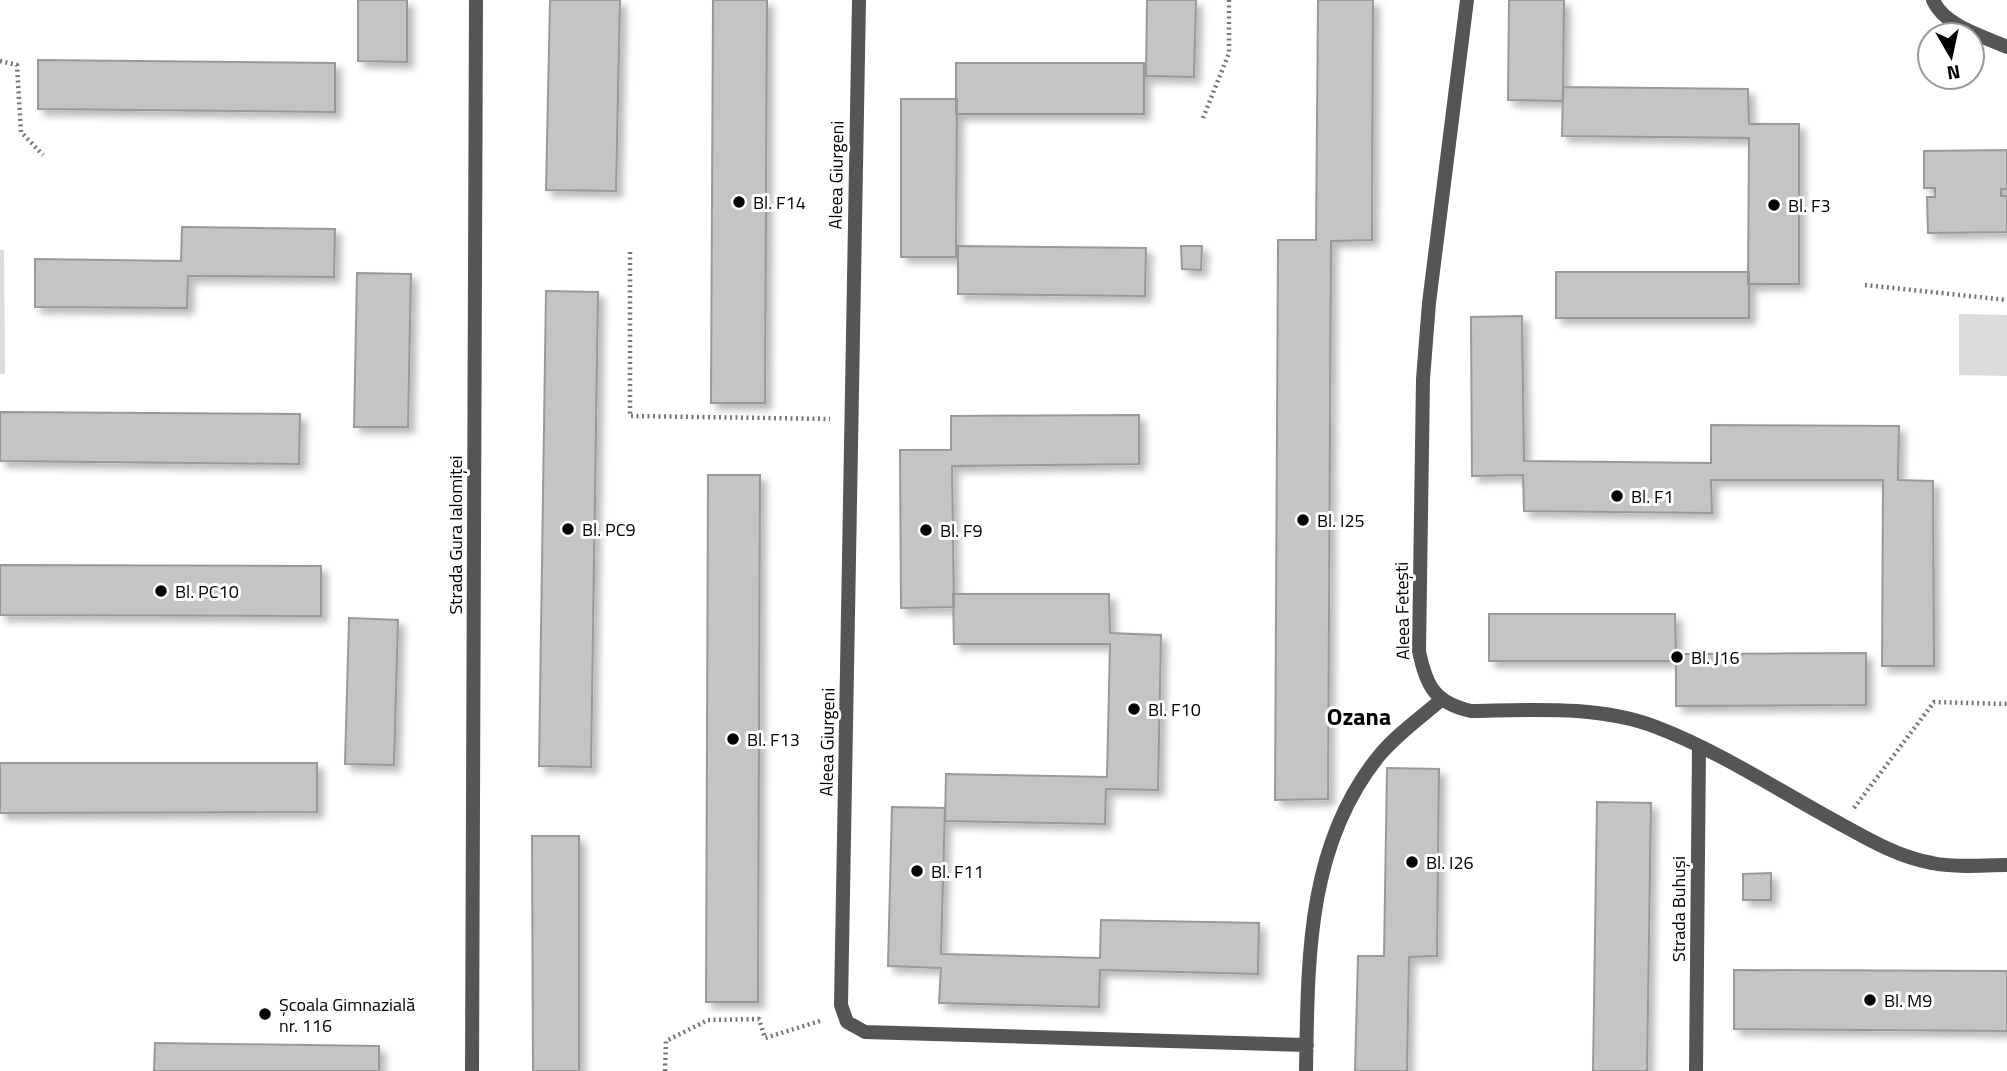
<svg xmlns="http://www.w3.org/2000/svg" width="2007" height="1071" viewBox="0 0 2007 1071" font-family="'Titillium Web',sans-serif">
	<defs>
		<filter id="shadow"><feDropShadow dx="6" dy="6" stdDeviation="3.5" flood-color="#0004"/></filter>
	</defs>
	<rect width="100%" height="100%" fill="#fff"/>
	<!-- green -->
	<path fill="#dcdcdc" d="M0,250H4L5,374H0Z
		M1959,314L2007,315V376L1959,375Z"/>
	<!-- building -->
	<path fill="#c4c4c4" stroke="#999" stroke-width="2" filter="url(#shadow)" d="M358,0H407V62L358,61Z
		M550,0H620L616,191L546,190Z
		M713,0H767L765,403H711Z
		M1147,0H1196L1194,77L1146,76Z
		M1318,0H1373L1372,240L1331,241L1328,799L1275,800L1278,240H1316Z
		M1509,0H1564L1563,101L1508,100Z
		M38,60L335,63V112L38,109Z
		M956,63H1144V114H956Z
		M1563,87L1748,89L1749,124H1799V284H1748L1749,138L1562,136Z
		M901,99H957L956,257H901Z
		M2007,150V189H2001V196H2007V232L1928,233L1927,197H1935V188H1924V151Z
		M182,227L335,229L334,277L188,276L187,308L35,307V259L181,261Z
		M958,246L1146,248L1145,296L958,294Z
		M1181,246H1202L1201,270L1182,269Z
		M1556,272H1749V318H1556Z
		M357,273L411,274L408,427H354Z
		M546,291L598,292L591,767L539,766Z
		M1522,316L1524,461L1711,463V425L1899,426L1898,480L1933,481L1934,666H1882L1883,480H1711L1712,513L1524,511L1523,475L1472,476L1471,317Z
		M0,412L300,414L299,464L0,461Z
		M1139,415V464L952,466L954,607L901,608L900,450H951V416Z
		M708,475H760L758,1002H706Z
		M0,565L321,566V616L0,615Z
		M953,594H1109L1110,633L1161,635L1158,790L1106,789L1105,824L945,821L946,774L1107,777L1110,644H954Z
		M1489,614H1675L1676,654L1866,653V705L1676,706V661H1489Z
		M349,618L398,620L394,765L345,764Z
		M0,763H317V812L0,813Z
		M1387,768L1439,769L1437,956L1409,957L1407,1071H1355L1358,956H1384Z
		M1597,802L1651,803L1647,1071H1593Z
		M892,807L945,808L941,954L1100,958L1101,920L1259,923L1258,974L1100,970L1099,1007L939,1003L941,968L888,966Z
		M532,836H579V1071H533Z
		M1771,873V900H1743V874Z
		M1734,970L2007,971V1031L1734,1029Z
		M155,1043L379,1046V1071H154Z"/>
	<g fill="none" stroke-linecap="round" stroke-linejoin="round">
		<!-- path -->
		<path stroke="#777" stroke-width="4.5" stroke-dasharray="2 3.5" stroke-linecap="butt" d="M0,61L17,65L21,132L43,155
			M1203,118L1229,53V0
			M630,252V416L830,419
			M1865,285L2007,300
			M1854,808L1934,702L2007,704
			M665,1071L666,1041L708,1020L759,1019L765,1038L823,1020"/>
		<!-- minor -->
		<path stroke="#555" stroke-width="14" d="M859,0L841,1005L847,1022L865,1032L1307,1045
			M1467,0L1429,303L1423,379L1419,651C1426,686 1435,703 1471,711C1532,710 1599,705 1656,727C1717,750 1778,790 1835,821C1866,838 1897,857 1932,863C1956,868 1983,865 2007,865
			M1933,0C1944,26 1983,36 2007,47
			M472,1071L476,0
			M1306,1071C1308,961 1306,847 1378,757C1396,735 1420,718 1441,700
			M1696,1071L1699,746"/>
	</g>
	<!-- markers -->
	<g fill="#000" stroke="#fff" stroke-width="2.5">
		<circle cx="739" cy="202" r="7"/>
		<circle cx="1774" cy="205" r="7"/>
		<circle cx="1617" cy="496" r="7"/>
		<circle cx="1303" cy="520" r="7"/>
		<circle cx="568" cy="529" r="7"/>
		<circle cx="926" cy="530" r="7"/>
		<circle cx="161" cy="591" r="7"/>
		<circle cx="1677" cy="657" r="7"/>
		<circle cx="1134" cy="709" r="7"/>
		<circle cx="733" cy="739" r="7"/>
		<circle cx="1412" cy="862" r="7"/>
		<circle cx="917" cy="871" r="7"/>
		<circle cx="1870" cy="1000" r="7"/>
		<circle cx="265" cy="1014" r="7"/>
	</g>
	<g text-anchor="middle" dominant-baseline="central" stroke-width="6" stroke-linejoin="round" paint-order="stroke">
		<!-- street labels -->
		<g font-size="18" fill="#000" stroke="#fff">
			<text transform="translate(836 175) rotate(-89)">Aleea Giurgeni</text>
			<text transform="translate(455 535) rotate(-90)">Strada Gura Ialomiței</text>
			<text transform="translate(1402 611) rotate(-91)">Aleea Fetești</text>
			<text transform="translate(827 742) rotate(-89)">Aleea Giurgeni</text>
			<text transform="translate(1678 909) rotate(-90)">Strada Buhuși</text>
		</g>
		<!-- poi labels -->
		<g font-size="18" fill="#000" stroke="#fff" text-anchor="start">
			<text x="753" y="202">Bl. F14</text>
			<text x="1788" y="205">Bl. F3</text>
			<text x="1631" y="496">Bl. F1</text>
			<text x="1317" y="520">Bl. I25</text>
			<text x="582" y="529">Bl. PC9</text>
			<text x="940" y="530">Bl. F9</text>
			<text x="175" y="591">Bl. PC10</text>
			<text x="1691" y="657">Bl. J16</text>
			<text x="1148" y="709">Bl. F10</text>
			<text x="747" y="739">Bl. F13</text>
			<text x="1426" y="862">Bl. I26</text>
			<text x="931" y="871">Bl. F11</text>
			<text x="1884" y="1000">Bl. M9</text>
			<text x="279" y="1004">Școala Gimnazială<tspan x="279" dy="21">nr. 116</tspan></text>
		</g>
		<!-- district labels -->
		<g font-size="24" font-weight="bold" fill="#000" stroke="#fff">
			<text x="1359" y="716">Ozana</text>
		</g>
	</g>
	<!-- north arrow -->
	<g transform="translate(1951 56) rotate(171)"><circle r="33" fill="#ffffff" stroke="#999999" stroke-width="2"/>
	<path d="M0-5L12 26L0 18L-12 26Z" fill="#000000"/>
	<text y="-10" font-size="19" font-weight="bold" text-anchor="middle" fill="#000000">N</text>
	</g>
</svg>
